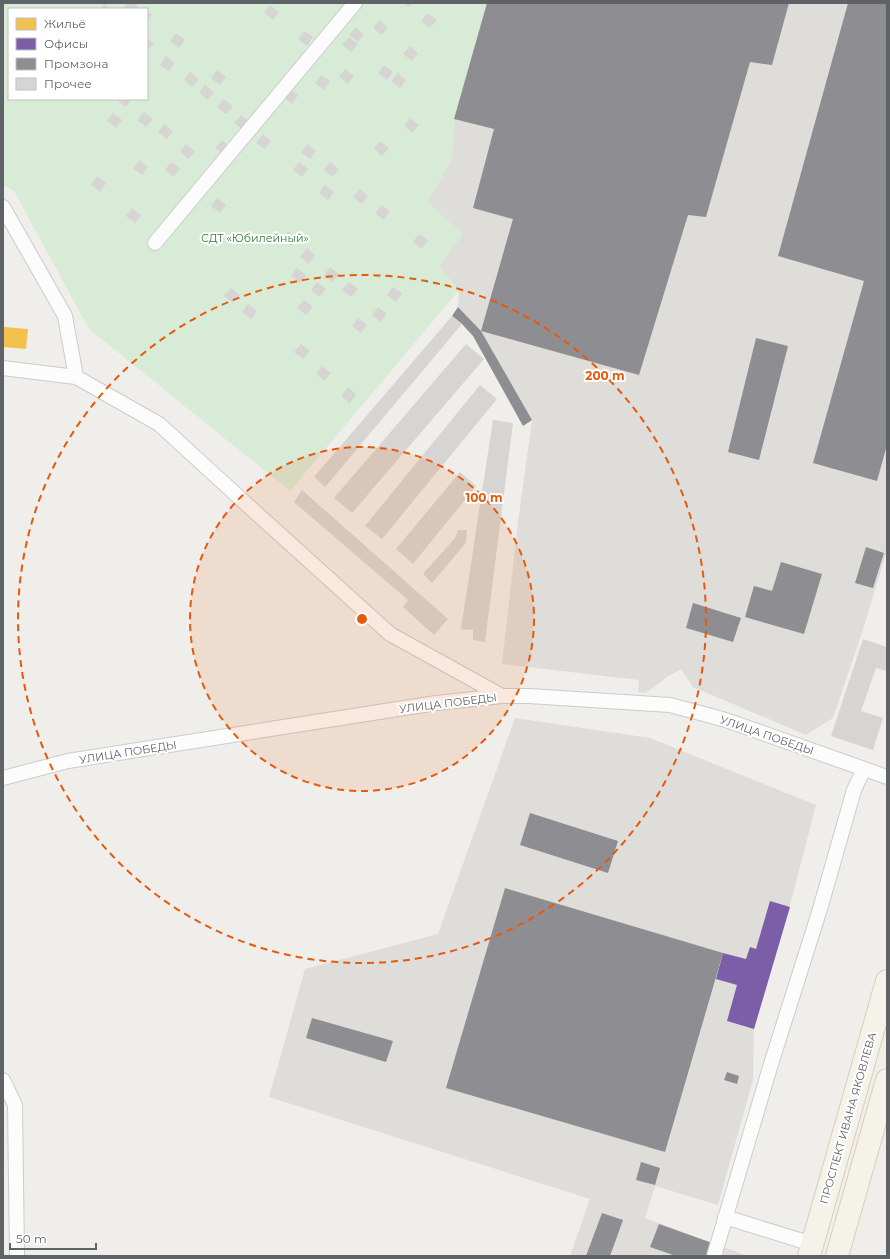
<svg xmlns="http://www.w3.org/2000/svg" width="890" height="1259" viewBox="0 0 890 1259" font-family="Montserrat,sans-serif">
	<rect width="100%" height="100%" fill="#efeeea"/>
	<!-- industrial -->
	<path fill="#dfddda" d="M487,3H887V551L860,639L833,718L806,735L693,687L681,669L667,677L646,693L638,692L639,680L502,664L518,522L532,420L481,331L458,307L459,290L439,267L427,202L452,159L454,119Z
		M515,718L650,738L816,805L793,894L754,1029L753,1080L718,1205L655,1186L645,1218L748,1256H570L590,1199L269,1097L305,969L438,934Z"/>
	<!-- garden -->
	<path fill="#d8ebd6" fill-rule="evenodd" d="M3,3H487L454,119L452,159L427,202L463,234L439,267L459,290L290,491L89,329L14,191L3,185ZM9,9H147V99H9Z"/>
	<!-- homes -->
	<path fill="#f2c14e" d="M4,327L28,329L26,349L3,347Z"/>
	<!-- offices -->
	<path fill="#7b5ea7" d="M770,901L790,907L754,1029L727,1021L737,985L716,979L723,953L746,959L750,947L756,949Z"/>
	<!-- industry -->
	<path fill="#8d8d92" d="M487,3H789L772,65L750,62L706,217L688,215L639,375L481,331L513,219L473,208L494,129L454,119Z
		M848,3H887V445L877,481L813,463L864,281L778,256Z
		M458,307L481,331L532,420L523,426L473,336L462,324L452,316Z
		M756,338L788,346L759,460L728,452Z
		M866,547L884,553L873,588L855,583Z
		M781,562L822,574L804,634L745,617L754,586L772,591Z
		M693,603L741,618L733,642L686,628Z
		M530,813L618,841L608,873L520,845Z
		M505,888L723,953L665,1152L446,1088Z
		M312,1018L393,1041L386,1062L306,1038Z
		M727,1072L739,1076L737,1084L724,1080Z
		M641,1162L660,1168L655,1185L636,1180Z
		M602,1213L623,1220L610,1256H586Z
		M659,1224L712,1243L707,1256H676L650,1247Z"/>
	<!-- building -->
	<path fill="#d6d5d3" d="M127,3H134L138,6L136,9H125L123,8Z
		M404,3H412L409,7Z
		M104,4L110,9H101Z
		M270,5L279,12L273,20L264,13Z
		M147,11L152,15L147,21Z
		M428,13L437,20L430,28L421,21Z
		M379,20L388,27L382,35L373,28Z
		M355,27L364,34L358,42L349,35Z
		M304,31L313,37L307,46L298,39Z
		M176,33L185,40L179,48L170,41Z
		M349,37L358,44L351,52L342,45Z
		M147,38L154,43L147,51Z
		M410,46L418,53L412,61L403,54Z
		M166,56L175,63L169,71L160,65Z
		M384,65L393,72L387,80L378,73Z
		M345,69L354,76L348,84L339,77Z
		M217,70L226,77L220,85L211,78Z
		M190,72L199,79L192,87L184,80Z
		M398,73L406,80L400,88L391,81Z
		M321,75L330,81L324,90L315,83Z
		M205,85L214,92L208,100L199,93Z
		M289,89L298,95L292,104L283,97Z
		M116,99H132L126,107Z
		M224,99L233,106L226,114L217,107Z
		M144,112L153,119L146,127L137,120Z
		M113,113L122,120L116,128L107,121Z
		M241,115L250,122L243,130L234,123Z
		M410,118L419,125L412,133L404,126Z
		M164,124L173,131L167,139L158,132Z
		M263,134L271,141L265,149L256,143Z
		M222,140L231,147L224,155L215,148Z
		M380,141L389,148L382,156L374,149Z
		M186,144L195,151L189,159L180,152Z
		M307,144L316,151L310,159L301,152Z
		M139,160L148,167L142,175L133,168Z
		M171,162L180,168L174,177L165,170Z
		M299,162L308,169L302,177L293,170Z
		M330,162L339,169L332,177L324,170Z
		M97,176L106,183L100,192L91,185Z
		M325,185L334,192L328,200L319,193Z
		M360,189L368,196L362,204L353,197Z
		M217,198L226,205L220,213L211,206Z
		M382,205L390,212L384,220L375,213Z
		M132,208L141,215L135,223L126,216Z
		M288,231L297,238L291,246L282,239Z
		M419,234L428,240L422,249L413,242Z
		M307,248L315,255L309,264L300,257Z
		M330,267L339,274L333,282L324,275Z
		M297,268L306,275L300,283L291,276Z
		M317,282L326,289L319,297L311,290Z
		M349,282L358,289L351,297L342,290Z
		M393,287L402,293L396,302L387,295Z
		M231,288L240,295L233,303L224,296Z
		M304,300L313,307L306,315L297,308Z
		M248,304L257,311L251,319L242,312Z
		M378,307L387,314L381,322L372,315Z
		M452,316L462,324L325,487L314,477Z
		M358,318L367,325L361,333L352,326Z
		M301,344L310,351L303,359L294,352Z
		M466,344L484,359L352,513L334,498Z
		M322,366L331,373L324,381L316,374Z
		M480,385L497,399L382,539L365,526Z
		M348,387L356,394L350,403L341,396Z
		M493,420L513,423L485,642L473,640V630L461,629Z
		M460,472L476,486L413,564L396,549Z
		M302,490L448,619L434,635L403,607L408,600L294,502Z
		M458,530H467L466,543L432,583L423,574L455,538Z
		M863,639L887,647V671L876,668L861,711L883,718L873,750L831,736Z"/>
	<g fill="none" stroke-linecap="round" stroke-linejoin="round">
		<!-- minor casing -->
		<g stroke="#cbcccc" stroke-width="16">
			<path id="minor" d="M3,207L65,316L76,377
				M155,243L355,3
				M3,368L76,377L159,424L254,511L390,634L502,696
				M3,778L68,761L436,703L502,696H529L670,705L726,720L887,777
				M3,1080L15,1105L17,1256
				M725,1217L812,1244
				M714,1256L771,1064L820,909L854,790L864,769"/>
		</g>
		<!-- primary casing -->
		<g stroke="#d7ceb8" stroke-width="24">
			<path id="primary" d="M809,1256L887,981
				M837,1256L887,1080"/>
		</g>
		<!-- minor -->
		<use href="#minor" stroke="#fdfcfc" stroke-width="14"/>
		<!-- primary -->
		<use href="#primary" stroke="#f4f2e9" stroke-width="22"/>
	</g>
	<!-- distance rings -->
	<circle cx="362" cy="619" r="172" fill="#e8590c" fill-opacity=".12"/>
	<g fill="none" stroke="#e8590c" stroke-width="2" stroke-dasharray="7 5">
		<circle cx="362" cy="619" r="172"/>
		<circle cx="362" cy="619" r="344"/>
	</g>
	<g text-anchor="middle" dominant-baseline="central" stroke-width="4" stroke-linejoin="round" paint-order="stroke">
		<!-- park labels -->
		<g font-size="11" fill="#348238" stroke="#fff">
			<text x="255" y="238">СДТ «Юбилейный»</text>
		</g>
		<!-- street labels -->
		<g font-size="11" fill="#5f6368" stroke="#fff">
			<text transform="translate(448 703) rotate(-7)">УЛИЦА ПОБЕДЫ</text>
			<text transform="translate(767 735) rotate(19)">УЛИЦА ПОБЕДЫ</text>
			<text transform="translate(128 752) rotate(-9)">УЛИЦА ПОБЕДЫ</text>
			<text transform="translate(848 1118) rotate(-74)">ПРОСПЕКТ ИВАНА ЯКОВЛЕВА</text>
		</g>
	</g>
	<circle cx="362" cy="619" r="6" fill="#e8590c" stroke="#fff" stroke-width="2"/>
	<g font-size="12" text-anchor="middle" font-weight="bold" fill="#e8590c" stroke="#fff" stroke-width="4" stroke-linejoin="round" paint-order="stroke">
		<text x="605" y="380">200 m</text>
		<text x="484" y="502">100 m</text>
	</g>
	<!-- border -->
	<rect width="890" height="1259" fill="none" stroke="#5f6368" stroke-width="8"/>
	<!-- legend -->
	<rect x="8" y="8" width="140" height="92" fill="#ffffff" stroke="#bfc1c3"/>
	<rect x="16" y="18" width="20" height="12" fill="#f2c14e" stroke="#bfc1c3"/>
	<text x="44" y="28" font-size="12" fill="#5f6368">Жильё</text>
	<rect x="16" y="38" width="20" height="12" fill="#7b5ea7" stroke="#bfc1c3"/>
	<text x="44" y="48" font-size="12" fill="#5f6368">Офисы</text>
	<rect x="16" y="58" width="20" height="12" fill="#8d8d92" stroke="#bfc1c3"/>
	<text x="44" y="68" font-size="12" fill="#5f6368">Промзона</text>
	<rect x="16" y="78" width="20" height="12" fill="#d6d5d3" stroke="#bfc1c3"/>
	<text x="44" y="88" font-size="12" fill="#5f6368">Прочее</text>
	<!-- scale -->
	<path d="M10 1243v6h86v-6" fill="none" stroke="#5f6368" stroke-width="2"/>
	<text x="16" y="1243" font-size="12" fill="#5f6368" stroke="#ffffff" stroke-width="3" paint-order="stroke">50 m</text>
</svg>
